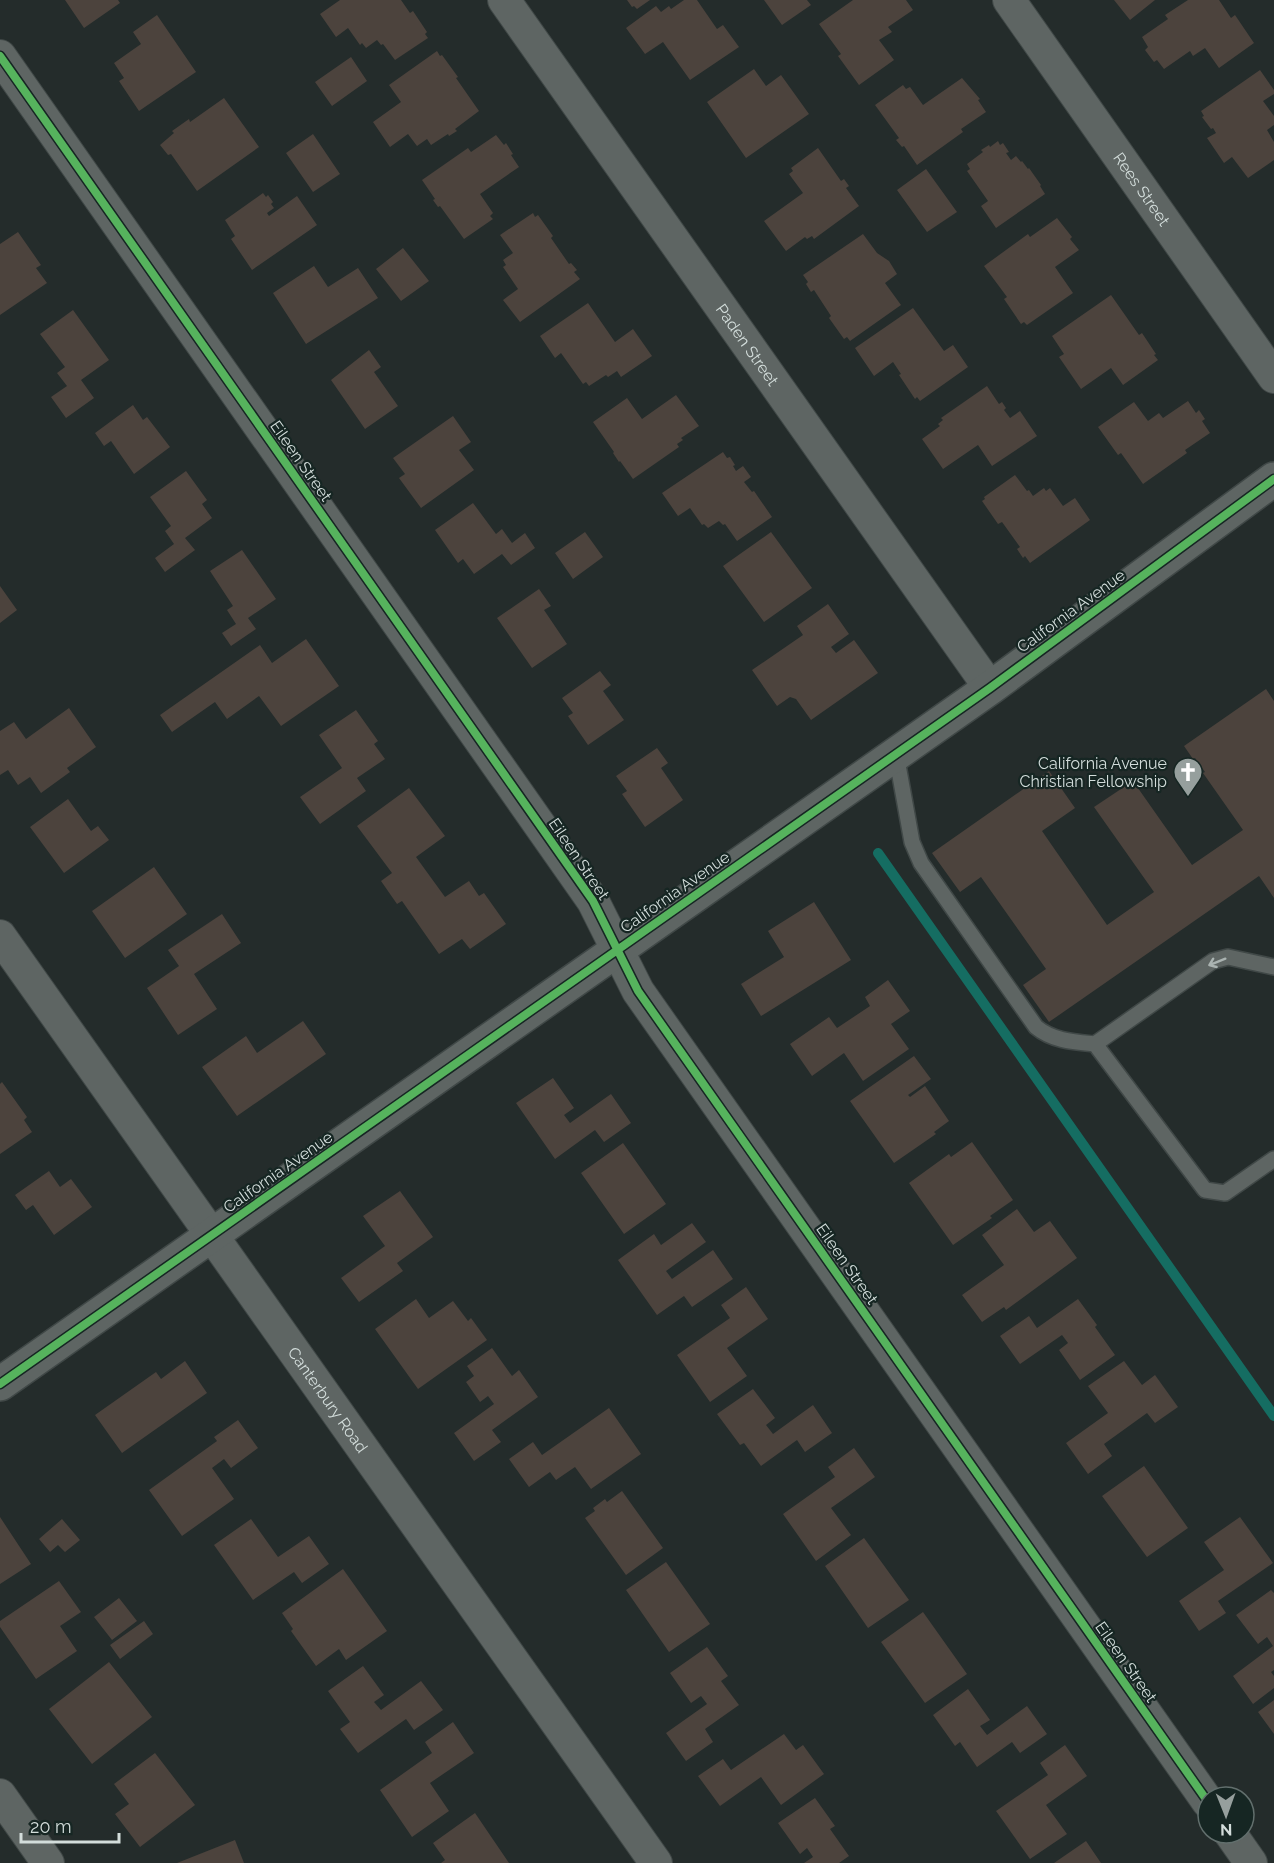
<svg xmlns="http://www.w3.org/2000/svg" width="1274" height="1863" viewBox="0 0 1274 1863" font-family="Raleway,sans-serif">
	<rect width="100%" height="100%" fill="#242c2b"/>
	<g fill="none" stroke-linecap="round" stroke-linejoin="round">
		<!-- stream -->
		<path stroke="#156d62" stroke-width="10" d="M878,853L1274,1416"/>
	</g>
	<!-- building -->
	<path fill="#4c433d" d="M65,0H118L120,3L84,28Z
		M340,0H401L410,13L413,11L427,32L425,34L428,38L395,60L383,44L381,45L377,40L366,48L362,43L360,45L348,28L336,37L320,14Z
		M627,0H650L637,9L634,6L632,7Z
		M684,0H697L717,29L723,25L739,47L690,80L663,42L645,54L626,28L656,6L661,12L669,6L671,9Z
		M764,0H807L811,5L782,25Z
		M853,0H906L913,10L888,27L892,32L879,40L894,60L859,85L838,56L841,54L819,24Z
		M1114,0H1155L1130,20Z
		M1188,0H1219L1231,18L1235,15L1254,43L1219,68L1205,48L1193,56L1190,51L1164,69L1157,60L1154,62L1145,50L1148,47L1142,37L1168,19L1165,15Z
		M157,15L196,72L139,111L119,81L124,78L114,63L141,44L133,32Z
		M437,51L440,56L442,55L458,77L456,78L479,111L455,129L457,131L449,136L448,134L431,145L427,139L417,146L408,134L390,147L373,122L401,102L389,85Z
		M351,57L367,81L332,106L315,82Z
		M754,69L766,86L781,75L809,114L746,158L707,102Z
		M1260,70L1274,90V94L1263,101L1274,116V125L1267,130L1274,142V160L1248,178L1232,157L1224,163L1207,138L1216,133L1213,128L1211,129L1202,117L1204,116L1201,111Z
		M962,78L980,99L978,100L986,112L961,129L963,132L917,165L904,146L902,147L896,140L899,138L875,105L903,85L906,89L910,87L923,105Z
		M224,98L259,147L197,191L171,154L168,155L160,145L174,133L172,131L189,119L190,122Z
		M313,134L340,174L313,192L286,153Z
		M496,135L504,145L506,143L513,154L511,155L519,167L480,194L493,213L490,216L493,219L464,239L440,206L438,207L433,200L435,199L422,180L468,148L471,152Z
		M998,141L1000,145L1003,143L1009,152L1006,153L1011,160L1016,156L1021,162L1022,161L1028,169L1029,168L1041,185L1040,186L1045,194L996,228L981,206L988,201L967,171L970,169L967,164L983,152L981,150L989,145L990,147Z
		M818,148L841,181L844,179L849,186L846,188L859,206L814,239L812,236L807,239L805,237L786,251L764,221L803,193L789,174L793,171L791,168Z
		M926,169L957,212L927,232L897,190Z
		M263,193L266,197L268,195L273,202L271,204L274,208L267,213L269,216L297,196L317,225L252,270L231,239L235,236L225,220Z
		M533,213L535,217L538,215L553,236L551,238L569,264L571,263L577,270L574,272L580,279L520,322L503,300L518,289L503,267L506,265L503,260L513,253L500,235Z
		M1057,218L1072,237L1070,239L1079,250L1055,267L1073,293L1027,325L1024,322L1021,324L1004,299L1007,297L984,266L1028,234L1030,237Z
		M18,232L41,265L36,268L47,283L0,315V244Z
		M863,234L877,253L889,261L897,274L885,283L901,305L850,341L847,337L844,339L829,318L831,316L814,290L811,292L806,284L808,282L803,275Z
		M403,248L429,281L401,301L376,269Z
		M314,266L328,287L358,268L378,298L306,344L273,293Z
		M1111,295L1139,335L1142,333L1156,354L1154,355L1158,360L1123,385L1111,368L1081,389L1059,357L1064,354L1052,336Z
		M588,303L615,342L633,329L652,356L621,377L617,371L608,377L606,375L589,386L586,382L583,384L561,353L555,358L540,336Z
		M913,308L944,351L953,345L968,367L920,401L917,397L915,399L899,375L901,374L893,362L874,376L855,348Z
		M73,310L109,360L81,380L94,398L66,418L51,397L67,386L57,373L65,367L40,334Z
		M369,350L381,367L374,372L398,406L365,429L331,380Z
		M987,386L999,404L1002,402L1006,408L1004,410L1010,418L1020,411L1037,436L992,466L978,445L943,469L922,439L940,426L938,424L943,420L941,418Z
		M676,395L699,426L681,438L683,440L677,444L679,447L633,479L620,461L619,462L613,453L614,452L593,422L627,398L642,419Z
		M1188,401L1196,413L1199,410L1205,419L1202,421L1210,433L1185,450L1187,453L1143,484L1121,453L1118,455L1098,427L1134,402L1148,421L1159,413L1163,418Z
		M133,405L143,420L147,417L170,447L134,474L111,441L104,446L95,433Z
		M453,416L471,442L459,450L474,470L421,508L399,478L405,474L393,458Z
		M723,452L727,458L730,457L735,465L733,466L736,471L743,466L751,477L744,482L752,492L754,491L772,517L737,541L725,524L723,525L719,521L708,528L704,524L702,525L690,508L678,516L662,493Z
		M186,471L207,500L202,504L212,518L185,538L195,550L165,572L155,558L174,544L165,531L171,526L150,497Z
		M1015,475L1027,491L1029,490L1033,496L1044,488L1046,491L1050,488L1063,506L1075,498L1090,520L1030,563L1025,556L1023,558L1017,549L1020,547L1002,522L998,524L982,501L985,499L984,497Z
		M473,503L496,534L502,529L512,543L525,533L535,548L511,565L502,554L474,574L463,559L458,563L435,530Z
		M585,532L603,557L573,579L555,553Z
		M771,532L812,588L764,622L723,566Z
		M242,550L276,599L248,618L256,629L231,646L222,633L236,624L227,610L233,606L210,571Z
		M0,586L17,610L0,623Z
		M539,589L551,606L544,610L567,644L532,668L497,618Z
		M828,604L849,634L831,647L836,653L854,640L878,673L811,720L796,699L790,697L777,706L752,670L803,635L797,626Z
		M306,639L339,686L281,726L259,696L227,719L215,702L172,732L160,715L260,645L272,663Z
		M600,671L611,685L603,691L624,720L588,745L568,716L573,713L562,698Z
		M1266,689L1274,701V898L1259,876L1049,1022L1023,985L1046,969L981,877L960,892L932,853L1049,771L1075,808L1042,831L1107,925L1154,892L1094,807L1133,781L1192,865L1243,830L1203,773L1205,772L1195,758L1193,759L1184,746Z
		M69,708L96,747L67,768L70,772L41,793L30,777L18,785L8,770L0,775V731L14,722L26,739Z
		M356,710L378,741L374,744L385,759L357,778L366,791L320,824L300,797L342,768L319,735Z
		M657,748L668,763L661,768L683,800L645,827L622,794L627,791L616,776Z
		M409,788L445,836L416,857L445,897L469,881L479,896L484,893L506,924L470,949L462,939L439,954L402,901L397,904L381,881L392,873L357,826Z
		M68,799L91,831L98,826L109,840L64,873L30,827Z
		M154,867L187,914L125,958L92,911Z
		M814,902L851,960L761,1016L741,984L784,957L768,931Z
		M222,914L241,943L194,974L217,1009L178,1035L147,988L179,966L168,950Z
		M888,980L910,1011L891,1024L909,1049L863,1081L844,1053L812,1076L790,1044L829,1017L837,1028L870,1006L865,997Z
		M303,1021L326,1054L237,1116L202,1067L246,1036L257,1053Z
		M914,1056L931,1079L908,1095L910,1097L925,1086L949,1121L934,1132L936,1134L894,1163L850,1101Z
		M553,1078L574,1108L564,1115L570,1123L611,1094L631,1123L604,1142L595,1130L555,1159L516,1103Z
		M2,1082L27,1117L24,1120L32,1132L0,1154V1084Z
		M972,1142L1013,1200L990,1216L992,1218L953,1245L909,1183L949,1154L951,1157Z
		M623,1143L666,1204L624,1234L581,1173Z
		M49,1171L60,1187L71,1179L92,1207L54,1235L33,1205L26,1210L15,1195Z
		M400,1191L433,1237L397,1263L403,1271L359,1302L341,1278L385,1246L363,1216Z
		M1017,1209L1034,1232L1050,1221L1077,1258L1006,1310L1004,1307L982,1322L962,1295L1004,1265L982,1235Z
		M692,1223L706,1242L666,1271L672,1279L713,1250L733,1279L692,1307L684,1296L657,1315L618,1260L654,1234L661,1245Z
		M746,1287L768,1319L727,1348L747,1376L710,1402L677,1355L730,1318L721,1305Z
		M416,1299L429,1318L453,1301L468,1321L471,1318L487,1340L418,1389L375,1329Z
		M1078,1299L1097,1325L1095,1327L1115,1355L1080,1380L1059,1350L1068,1343L1062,1335L1020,1364L1000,1336L1029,1316L1037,1328Z
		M492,1348L512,1376L519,1370L538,1397L492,1430L501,1442L474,1461L454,1433L494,1404L488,1396L480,1402L466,1382L474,1376L467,1366Z
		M185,1361L207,1393L122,1453L95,1415L156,1372L161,1379Z
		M1124,1361L1142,1385L1155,1375L1178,1407L1155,1423L1147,1413L1104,1444L1112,1456L1088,1474L1066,1443L1108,1413L1088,1386Z
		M753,1389L775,1418L766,1425L773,1434L813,1405L832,1433L805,1452L797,1440L761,1466L744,1443L740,1445L717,1414Z
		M609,1408L641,1454L591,1489L575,1467L556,1480L550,1472L529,1487L509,1459L533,1442L542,1455Z
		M238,1420L258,1448L231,1468L224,1459L212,1468L234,1499L182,1536L149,1490L217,1441L214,1437Z
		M854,1448L875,1477L831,1508L851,1535L816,1561L783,1514L835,1477L828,1467Z
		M1144,1466L1188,1528L1147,1557L1102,1496Z
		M622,1491L663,1548L626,1575L585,1518L595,1511L593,1508L605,1499L607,1502Z
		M0,1517L31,1564L0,1584Z
		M1240,1517L1273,1563L1218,1601L1226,1613L1199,1631L1179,1601L1224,1570L1204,1542Z
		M62,1519L80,1540L65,1552L58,1545L50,1552L39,1539Z
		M251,1519L278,1557L309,1536L329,1564L302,1583L294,1572L253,1600L214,1545Z
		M864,1538L909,1600L868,1628L825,1566Z
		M666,1562L710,1624L669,1652L626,1590Z
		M343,1569L387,1631L346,1660L339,1649L316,1666L291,1631L293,1629L282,1613Z
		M59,1581L81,1612L60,1626L77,1651L36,1679L0,1627V1621Z
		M1271,1590L1274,1593V1670L1271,1672L1274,1676V1688L1253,1704L1233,1676L1273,1646L1267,1637L1258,1644L1236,1615Z
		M119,1598L137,1621L112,1640L94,1617Z
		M923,1612L967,1674L925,1703L881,1642Z
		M144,1621L153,1634L120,1659L110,1645Z
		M707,1647L728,1676L721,1681L739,1705L705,1729L713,1742L686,1761L666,1733L707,1704L701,1696L691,1703L670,1673Z
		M109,1662L152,1717L92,1764L49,1709Z
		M363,1666L384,1695L374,1702L381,1710L421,1681L443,1710L414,1730L406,1719L358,1753L340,1729L350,1722L328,1691Z
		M968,1689L990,1720L980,1726L987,1735L1027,1706L1047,1734L1020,1753L1012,1742L977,1767L960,1742L955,1746L933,1715Z
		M1274,1700V1734L1258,1712Z
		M453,1722L474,1753L430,1783L449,1811L412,1837L380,1790L432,1753L425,1742Z
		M784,1734L796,1750L803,1745L824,1774L781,1805L761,1777L720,1806L698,1776L723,1759L731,1770Z
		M1065,1745L1087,1776L1046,1805L1067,1834L1030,1859L996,1811L1048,1775L1040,1763Z
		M155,1753L195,1805L140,1847L115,1814L129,1804L114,1784Z
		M815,1798L835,1826L830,1829L849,1856L839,1863H804L813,1857L807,1848L800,1854L778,1823Z
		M475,1813L509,1863H441L445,1860L433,1843Z
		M235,1840L244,1863H177Z
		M1086,1841L1101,1863H1054Z"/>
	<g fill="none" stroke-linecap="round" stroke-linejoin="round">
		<!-- service casing -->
		<g stroke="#404847" stroke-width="18">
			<path id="service" d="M896,754L912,842L921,863L1036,1027C1053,1041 1074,1042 1095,1044L1205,1190L1225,1193L1274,1159
				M1095,1044L1213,961L1228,957L1274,967"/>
		</g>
		<!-- minor casing -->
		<g stroke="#404847" stroke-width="34">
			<g id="minor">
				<path id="s1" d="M504,0L990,688"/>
				<path id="s2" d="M1009,0L1274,377"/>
				<path d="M0,56L593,901L638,991L1208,1802"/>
				<path id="s3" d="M0,936L656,1863"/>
				<path d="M0,1795L48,1863"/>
				<path d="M1230,1833L1251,1863"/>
			</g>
		</g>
		<!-- secondary casing -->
		<g stroke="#404847" stroke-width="36">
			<path id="secondary" d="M0,1384L990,688L1274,479"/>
		</g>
		<!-- service -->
		<use href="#service" stroke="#5e6563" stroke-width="15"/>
		<!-- minor -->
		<use href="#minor" stroke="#5e6563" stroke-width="32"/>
		<!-- secondary -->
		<use href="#secondary" stroke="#5e6563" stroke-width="33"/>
		<!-- cycleway casing -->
		<g stroke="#162623" stroke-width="11">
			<path id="cycleway" d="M0,56L593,901L638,991L1208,1802
				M0,1384L990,688L1274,479"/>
		</g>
		<!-- cycleway -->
		<use href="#cycleway" stroke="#56b35d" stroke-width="8"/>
	</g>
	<!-- one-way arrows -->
	<defs><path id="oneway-shaft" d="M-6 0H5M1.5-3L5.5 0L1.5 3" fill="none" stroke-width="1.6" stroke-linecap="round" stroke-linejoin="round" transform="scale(1.5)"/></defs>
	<use stroke="#aab3b1" href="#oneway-shaft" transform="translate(1217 962) rotate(158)"/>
	<!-- icons -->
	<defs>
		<g id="church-pin" transform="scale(1.5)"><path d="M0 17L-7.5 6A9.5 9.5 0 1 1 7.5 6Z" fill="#969f9d" stroke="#162623"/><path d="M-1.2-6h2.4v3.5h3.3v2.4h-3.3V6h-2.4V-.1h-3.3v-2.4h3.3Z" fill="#fff"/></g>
	</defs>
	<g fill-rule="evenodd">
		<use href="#church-pin" x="1188" y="772"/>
	</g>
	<g text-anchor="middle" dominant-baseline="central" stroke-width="4.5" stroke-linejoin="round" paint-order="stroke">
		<!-- street labels -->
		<g font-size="16" fill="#d3dddb" stroke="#162623">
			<text stroke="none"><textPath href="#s2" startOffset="231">Rees Street</textPath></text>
			<text stroke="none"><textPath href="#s1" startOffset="422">Paden Street</textPath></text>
			<text transform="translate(301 461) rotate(55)">Eileen Street</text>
			<text transform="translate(1071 611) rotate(-36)">California Avenue</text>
			<text transform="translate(579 859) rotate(56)">Eileen Street</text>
			<text transform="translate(675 892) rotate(-35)">California Avenue</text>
			<text transform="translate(278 1172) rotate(-35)">California Avenue</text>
			<text transform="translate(847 1264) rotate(55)">Eileen Street</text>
			<text stroke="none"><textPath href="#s3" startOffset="568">Canterbury Road</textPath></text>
			<text transform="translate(1126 1662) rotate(55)">Eileen Street</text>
		</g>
		<!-- poi labels -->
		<g font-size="16" fill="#d3dddb" stroke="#162623" text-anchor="end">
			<text x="1167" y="763">California Avenue<tspan x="1167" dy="18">Christian Fellowship</tspan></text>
		</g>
	</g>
	<!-- north arrow -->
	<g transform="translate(1226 1815) rotate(179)"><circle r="28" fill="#162623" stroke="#626f6d" stroke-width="1.5"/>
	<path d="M0-4.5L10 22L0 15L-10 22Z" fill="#969f9d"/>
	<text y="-9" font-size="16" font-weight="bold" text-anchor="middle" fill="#d3dddb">N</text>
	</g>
	<!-- scale -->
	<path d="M21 1833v9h98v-9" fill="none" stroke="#d3dddb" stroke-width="3"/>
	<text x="30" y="1833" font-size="18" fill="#d3dddb" stroke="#162623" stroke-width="4.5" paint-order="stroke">20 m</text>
</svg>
